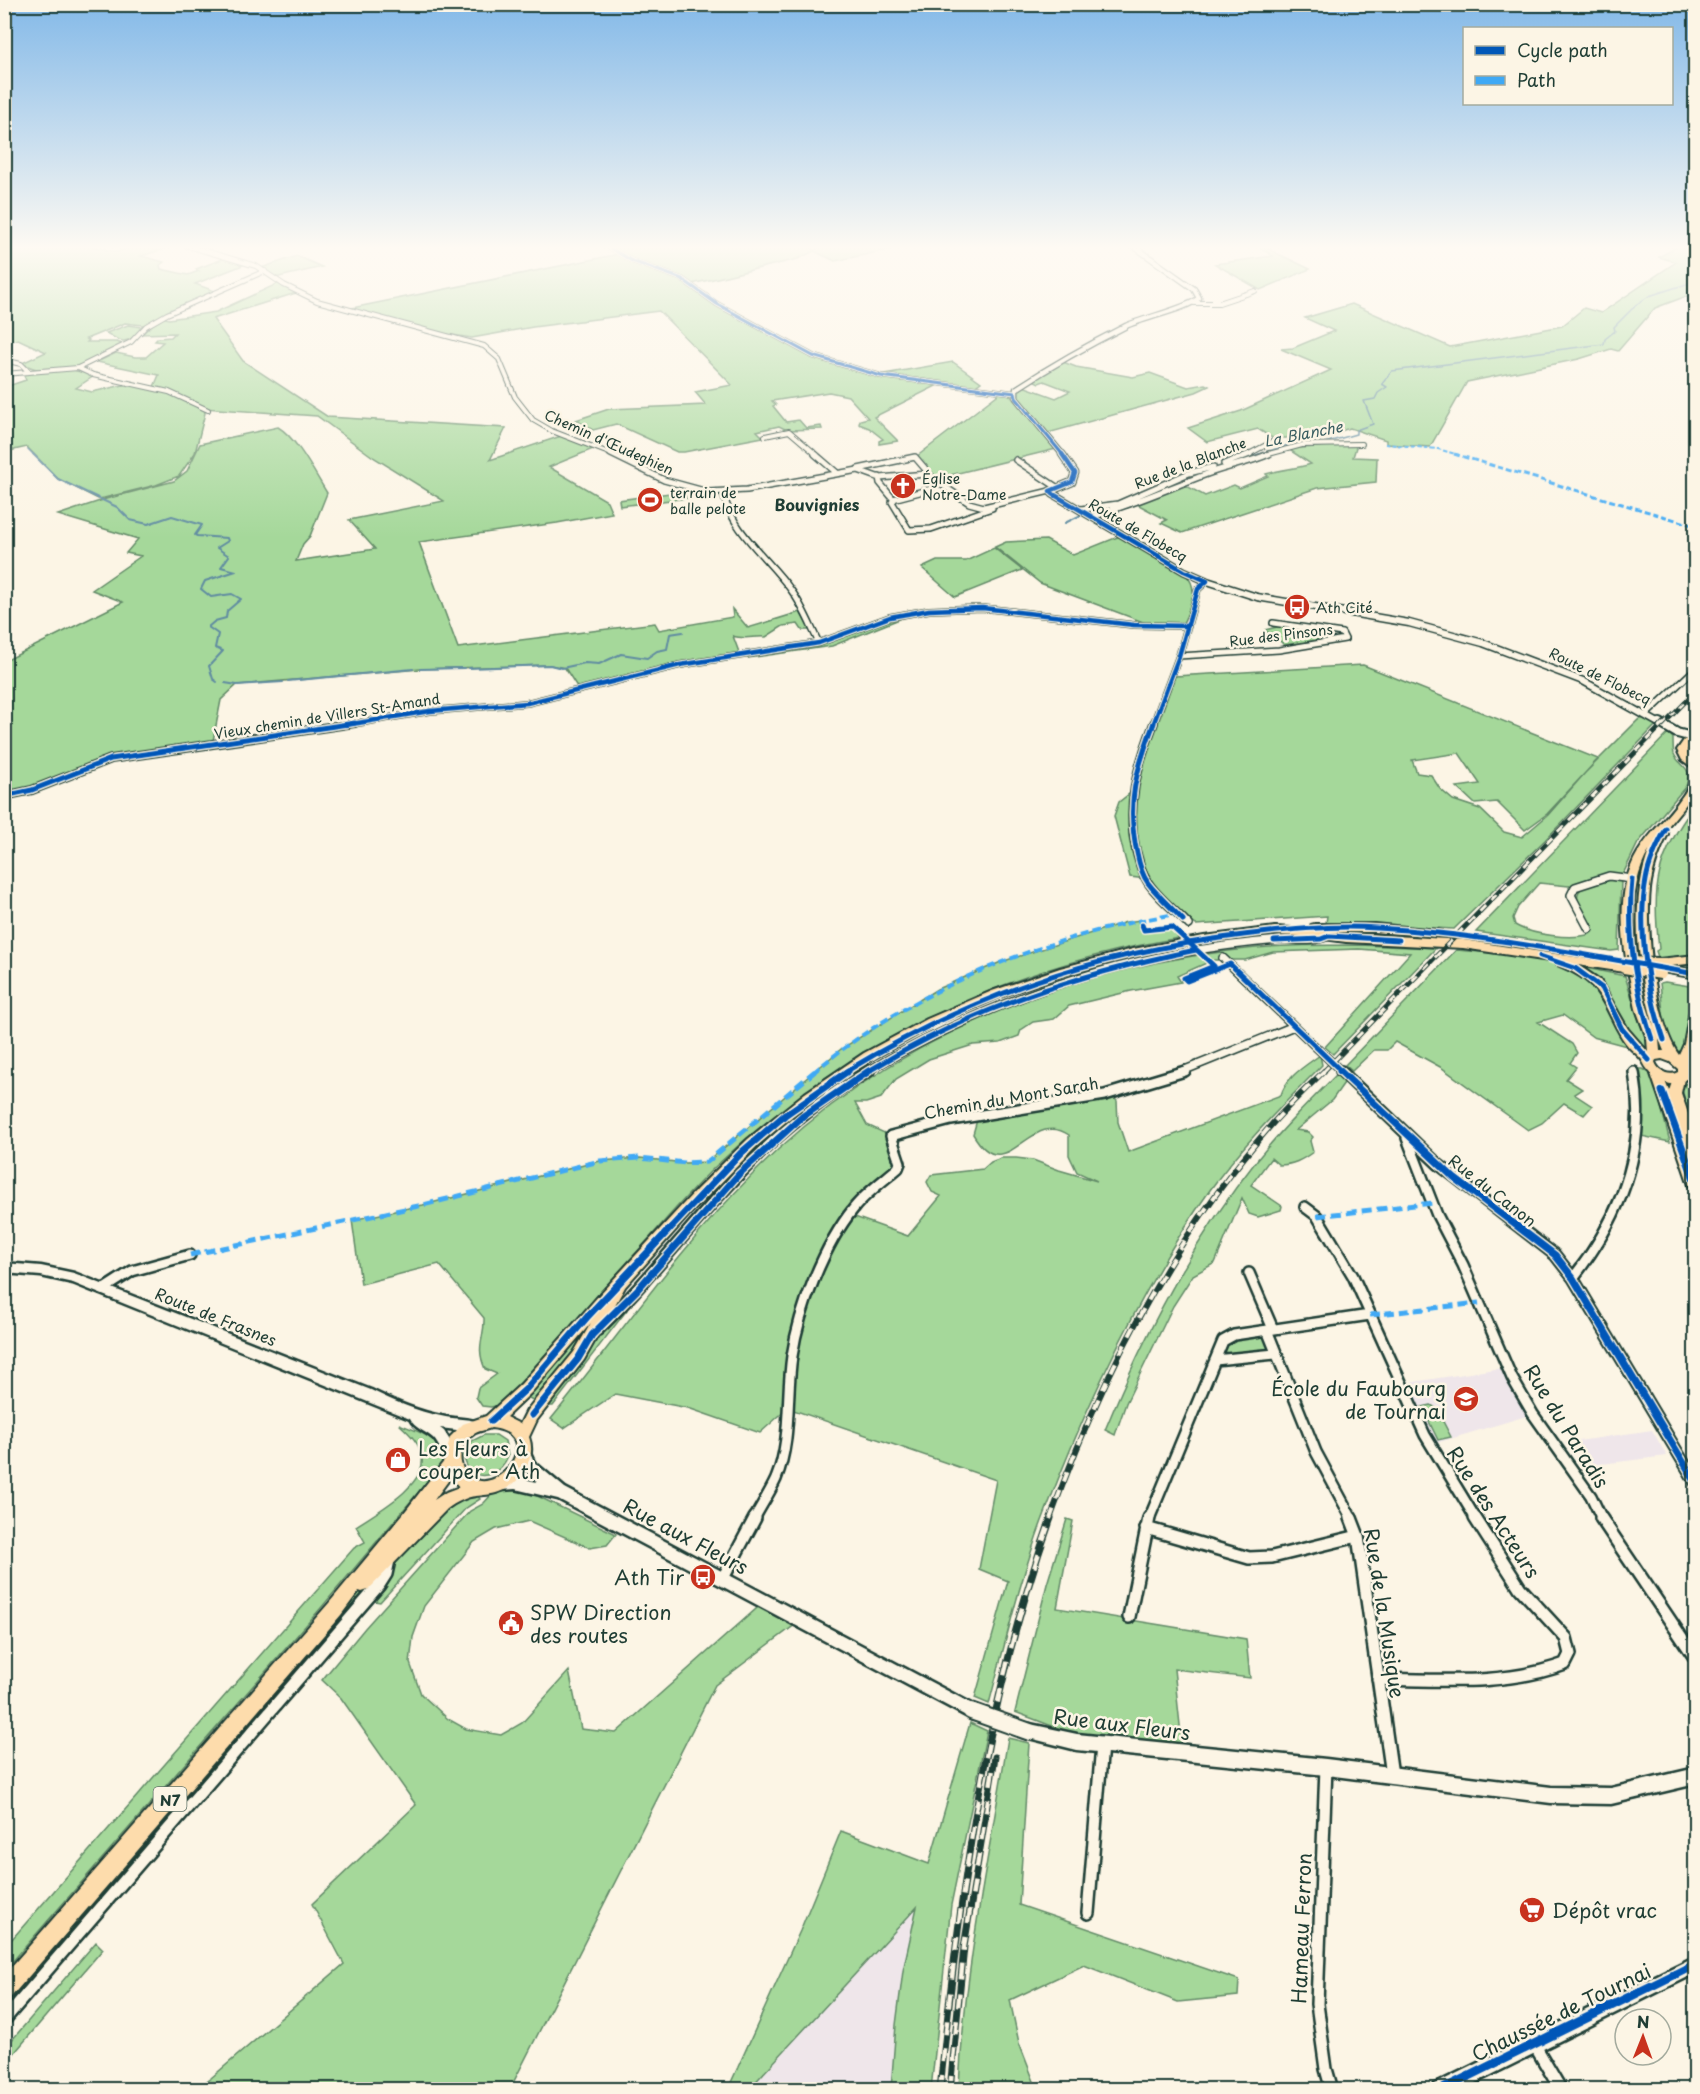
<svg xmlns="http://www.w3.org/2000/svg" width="1700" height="2094" viewBox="0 0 1700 2094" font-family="'Playpen Sans',sans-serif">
	<rect width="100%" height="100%" fill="#fcf5e5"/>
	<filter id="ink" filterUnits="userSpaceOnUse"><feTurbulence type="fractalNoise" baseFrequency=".0167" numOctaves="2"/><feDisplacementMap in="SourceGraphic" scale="12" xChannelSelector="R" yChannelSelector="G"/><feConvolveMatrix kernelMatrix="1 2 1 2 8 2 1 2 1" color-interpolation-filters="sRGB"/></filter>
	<g filter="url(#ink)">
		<!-- built -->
		<path fill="#efe6ea" d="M1508,1367L1533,1414L1430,1445L1401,1384Z
			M1652,1430L1667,1456L1593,1465L1582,1449L1570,1451L1565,1443Z
			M918,1906L903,1971L896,2025L891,2089L749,2090Z"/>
		<!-- green -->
		<path fill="#a5d89a" stroke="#628a67" stroke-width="1.5" d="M5,245H97L94,247L118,252L134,245H178L141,256L164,262L160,265L161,269L188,275L199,271L196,269L228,257L248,263L195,284L215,291L162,317L169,319L216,312L279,283L296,293L213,319L243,361L328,417L506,428L490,460L561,436L593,447V449L549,467L607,501L612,513L557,523L419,542L458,648L655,623L659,630L733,617L732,609L748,628L800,612L810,630H802L798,624L783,626L766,637C754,636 744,640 733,636L740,655L680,665L579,690L565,668L550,665L420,669L237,685L221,700L212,746L103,761L31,791L5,798V661L123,602L92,590L141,556L126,553L138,539L58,515L106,499L174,481L187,471L200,444L278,427C297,438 315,474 327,493L310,536L303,544L296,561L375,549L349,520L444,501L373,457L317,416L204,408L205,413L195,453L179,476L156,485L104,498L98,499L58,479L27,447L5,452V387L26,380L22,372L70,369L94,376L76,388L92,392L128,384L153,389L159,375L97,362L116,353L135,357H146L163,342L155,341L158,338L171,337L175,333L142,334L160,318C147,323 135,342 123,341C115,340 113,336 106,333L128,325L141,327L143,325L125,323L86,339L89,340L87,342H117L125,345C99,360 51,382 22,363L46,352L18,339L5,343Z
			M606,245H806L815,250L823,245H912L835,261L814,251L798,259L692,284L713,301L805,352L878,375L953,362L981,382L974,387L942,383L874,417L898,441L879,444V441L883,439L869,428L859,424L860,420L868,418L848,396L829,392L772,401L776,405L773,406L786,422L799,420L806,428L821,426L822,429L787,430L779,426L757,431L763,437L684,452H677L616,424L593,430L576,420L609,409L706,405L695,392L732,385L659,311L533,327L472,338L440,333L347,309L619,254Z
			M1256,245H1278L1268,249L1310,269L1260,290L1215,264L1273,256Z
			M1679,245H1695V293L1655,308L1618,351L1611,349L1579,359L1467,382L1430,447L1386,444V440L1350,428L1321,437L1302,438H1272L1258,429L1207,442L1188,428L1241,411L1331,370L1281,349L1293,348L1334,331L1305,318L1352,304L1450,347L1562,326L1584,308L1601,313L1676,262L1659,257Z
			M297,256L322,267L275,278L261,268Z
			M1063,362L1076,367L1133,377L1150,373L1188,387L1205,384L1209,386L1196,392L1048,433L1020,400L1017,396L1018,390L1023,386L1056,398L1070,391L1044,381L1039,383L1033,380Z
			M1001,392L1009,394L1056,449L938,478L916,457Z
			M1357,444L1353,457L1377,458L1376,482L1317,488L1182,533L1161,523L1167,520L1137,504L1183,484L1205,496L1234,485L1240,488L1268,476L1266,474C1282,469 1295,469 1311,464L1288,449Z
			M684,491L687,498L620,506L619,500Z
			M1120,536L1185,574C1200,588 1191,607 1183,623L1151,625L1040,583L995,547L1006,542L1046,540L1073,555Z
			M994,548L1022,570L955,597L922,568L937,561H966Z
			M924,613L902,618L832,646L748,658L742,655L818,645L890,619Z
			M1281,626L1323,632L1330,637L1326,639L1284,645L1272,633L1264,632L1265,630Z
			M1363,665L1598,759L1547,814L1525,830L1497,802L1475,804L1457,787L1480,784L1459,753L1412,760L1417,773L1431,775L1440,789L1453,800L1480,809L1504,832L1522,837L1548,815L1585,773L1638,720L1644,718L1656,725L1545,840L1454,929L1326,923L1327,916L1196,925L1162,899L1147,879L1130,877L1114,816L1119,802L1134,790L1175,676Z
			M1668,733L1673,738C1673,743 1673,750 1674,754C1680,768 1694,766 1686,786L1638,843L1623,874L1608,875L1569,886L1539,883L1518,907L1513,918L1515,925C1532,935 1572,940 1590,934C1591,918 1563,893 1588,885C1600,881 1608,879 1621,881L1619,950L1611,951L1476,932Z
			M1695,805V954L1659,960L1656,951L1659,949C1652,885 1656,857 1695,805Z
			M1140,920L1143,931L1171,929L1179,938C1003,967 846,1044 716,1166C691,1190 668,1217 645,1243C596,1296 549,1351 500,1405L491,1407L482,1406L476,1397L478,1388L497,1374L485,1369C475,1345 485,1339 484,1318L439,1264L361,1284L352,1220L423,1205L600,1161L640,1158L685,1163L707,1162L841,1049L937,989L1001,962L1126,922Z
			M1359,945L1436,948L1333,1054L1325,1047L1410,953L1359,949L1273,952L1245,960H1213L1177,976L1181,982L1131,991L1069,1006L1054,1019L1033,1022L1021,1030L1019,1036L1000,1043L973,1045L929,1059L896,1079L881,1098L866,1103H855L867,1125L891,1136L900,1163L849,1215L908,1236L941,1196L932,1192L927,1182L931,1175L983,1169L991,1162L1001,1158H1016L1033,1160L1059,1170L1097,1181L1077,1172L1069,1155V1135C1030,1107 1006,1191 973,1134L977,1120L987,1114L1113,1097L1117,1101L1118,1122L1128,1152L1281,1095C1286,1077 1305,1066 1320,1055L1322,1065C1283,1105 1242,1145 1210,1190C1140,1289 1088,1400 1045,1513C1021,1575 1006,1640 989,1704L975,1698L1008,1581L979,1569L996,1480L788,1408L760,1433L688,1408L615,1394L564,1428L551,1419C618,1337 678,1250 752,1175C882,1041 1071,965 1256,948C1290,945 1325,945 1359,945Z
			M1456,950C1494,954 1565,954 1592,984C1609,1002 1614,1027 1630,1047L1593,1037L1563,1015L1538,1022L1572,1044L1577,1053L1570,1063L1576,1067L1566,1079L1582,1089L1574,1094L1592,1106L1584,1115L1564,1103L1542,1123L1528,1130L1442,1068L1395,1042L1387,1050H1374L1352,1071L1345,1065Z
			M1576,966L1625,976L1640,1024L1650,1045L1647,1054L1624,1027L1606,988Z
			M1665,982L1695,987V1003L1680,1057C1662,1040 1663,1006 1660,983Z
			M1638,1069H1643L1653,1075L1670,1142L1641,1136L1634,1072Z
			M1338,1073L1346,1080L1332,1100L1296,1130L1308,1132L1313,1137L1310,1141L1313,1152C1302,1160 1293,1165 1279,1165L1271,1158L1251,1185L1282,1206L1281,1210L1258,1217L1249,1214L1242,1198L1215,1263L1193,1275L1173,1306L1126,1403L1115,1435L1105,1430C1145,1333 1192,1242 1257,1160C1282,1129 1310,1101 1338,1073Z
			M1695,1079V1128L1689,1116L1682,1089L1685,1084Z
			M626,1308L627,1310L553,1406H548L595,1337Z
			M590,1320L594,1321L583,1343L535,1401L529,1398L522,1399Z
			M1267,1330L1275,1354L1215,1360L1223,1341Z
			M1431,1405L1436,1408L1451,1437L1438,1440L1422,1407Z
			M399,1424C433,1437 457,1445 433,1485L426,1483L321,1608L5,1970V1947L354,1548L365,1542L356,1526C375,1513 426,1486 422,1458C421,1444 409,1433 399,1424Z
			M484,1435H496L505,1441L508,1456C501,1473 484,1481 469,1471L463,1456L472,1441Z
			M513,1489L525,1490L616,1534L607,1545L590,1548L529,1521L496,1529L474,1542L424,1606L413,1637L410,1663L421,1694L448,1719L466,1729L501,1735L522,1723L569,1671L581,1729L616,1733L764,1602L800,1621L715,1685L510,2089L194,2090L211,2078L344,1964L312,1904L416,1805L341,1698L322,1680L365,1628L470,1511L483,1504L493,1493Z
			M463,1496H478L480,1499L466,1508L380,1602L375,1601L374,1596L388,1579L397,1557L446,1504Z
			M1067,1519L1073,1521L1057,1608L1246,1639L1250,1678L1174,1669L1183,1753L1102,1745L1015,1712L1047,1584Z
			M382,1570L381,1578L5,2016V2001L349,1603Z
			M970,1723L987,1731L951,1905L931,2089H891L896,2025L903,1971L917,1907L749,2089H728L800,1931L841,1831L929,1864Z
			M1008,1738L1029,1743L1019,1905L1239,1980L1238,1996L1178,2002L1084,1965L1010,2000L1019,2043L1037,2089H959C964,1971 989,1855 1008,1738Z
			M96,1942L103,1949L5,2064V2048Z"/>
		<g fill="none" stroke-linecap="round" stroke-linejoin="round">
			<!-- stream-far1 -->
			<path stroke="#608ca1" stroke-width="1.5" d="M1324,443L1356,434V430L1373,424L1364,401L1375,399L1378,393L1387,387L1382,384L1392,371L1604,344L1605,339L1615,331L1614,327L1637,304L1649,296L1696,281
				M28,449L34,455
				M1256,455L1288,445L1318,443"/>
			<!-- stream -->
			<path stroke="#608ca1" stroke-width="2" d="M33,454L58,479L117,507L130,520L148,524L172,516L202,525L195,535L197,536L227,538L228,541L217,548L229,556L221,567L236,571L205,581L201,589L211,597L232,594L241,599L227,611L226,618L215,621L208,627L218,634L215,648L223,651L209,666L213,679L217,682
				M1240,461L1260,454
				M1161,489L1193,474
				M1092,512L1108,509
				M1065,523L1083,514
				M469,668L550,665L562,668L585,663L599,664L621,654L647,658L657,651L667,649L670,634L683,632
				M420,669L464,668
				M288,681L413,669
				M225,683L237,685L283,682"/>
			<!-- minor-far4 casing -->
			<g stroke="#1f3d34" stroke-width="6">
				<path id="minor-far4" d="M185,245L256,266L284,285L317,301L484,346L499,359L515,397L533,420L552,431L614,455
					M605,245L632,261L682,279L717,304L813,356L881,376L1015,393
					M1194,303H1219L1255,291
					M4,360L21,364L28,371
					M78,368L93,375L169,392L208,410
					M4,374L78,368L131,342L146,326L167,314L265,271
					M765,436L789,431L817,455
					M1247,455L1272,442
					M1265,455L1302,445L1362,444"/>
			</g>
			<!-- minor-far3 casing -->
			<g stroke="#1f3d34" stroke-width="8">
				<path id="minor-far3" d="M611,454L664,480L708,492L747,490L858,470L880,478L926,474L969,503L984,507L1050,491
					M815,454L837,473
					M1016,460L1058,488
					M1224,464L1250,454
					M858,469L915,457L927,471L926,474
					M879,477L880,483L894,500L892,502L909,530L931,529L992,508
					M723,492C731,531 769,559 791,590C803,606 810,625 819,643
					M893,499L931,489
					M1081,509L1118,504L1189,473L1213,467
					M1093,516C1132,505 1169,488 1207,474C1228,466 1249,463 1269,454
					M1179,656L1279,650L1345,639L1342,633L1273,623
					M1646,715L1696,668
					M346,725L430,711L527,703L680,665L819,643L890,617L929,610L982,608L1134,625L1188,626
					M1153,725L1179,656L1198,589L1207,581"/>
			</g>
			<!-- minor-far2 casing -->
			<g stroke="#1f3d34" stroke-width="10">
				<path id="minor-far2" d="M1154,723C1137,767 1126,805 1136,850C1139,861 1141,872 1147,881C1157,897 1176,911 1189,925
					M4,796L32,790L111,759L355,723
					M1589,929L1571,895L1575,887L1609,876L1632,879
					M1223,958L1342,1072
					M866,1072C963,1016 1069,973 1180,953C1213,947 1246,943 1280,940C1296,939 1313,943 1329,936
					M1180,1072L1294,1026"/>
			</g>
			<!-- minor-far1 casing -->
			<g stroke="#1f3d34" stroke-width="14">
				<path id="minor-far1" d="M1341,1071L1438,1164L1555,1255L1573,1278L1696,1483
					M1684,1074L1696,1075
					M1407,1138L1437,1215L1463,1265L1512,1378L1533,1414L1591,1496L1602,1519
					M1305,1207L1317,1216L1353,1276L1425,1435L1476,1519
					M1249,1273L1273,1329
					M1573,1278C1620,1218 1648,1149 1634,1072
					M104,1289L132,1271L190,1255
					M598,1330C647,1283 687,1229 734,1180C773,1138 819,1100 869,1071
					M1267,1330L1316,1452L1352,1519
					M1215,1360L1275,1354
					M754,1519C761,1506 770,1492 776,1479C792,1440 786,1396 792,1356C799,1309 824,1245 854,1208C866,1193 883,1181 898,1168L900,1163L891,1136L951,1120L1105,1095L1185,1071
					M1149,1519L1223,1341L1234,1335L1370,1315"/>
			</g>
			<!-- minor casing -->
			<g stroke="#1f3d34" stroke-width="16">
				<path id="minor" d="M1351,1518L1358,1536L1392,1775
					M1601,1518L1696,1659
					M1146,1528L1249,1558L1272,1557L1358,1536
					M723,1578L755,1518
					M1129,1617L1149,1518
					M1378,1679C1441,1680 1505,1686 1565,1664L1570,1654L1566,1638L1520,1588L1475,1518
					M1326,1767L1317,2004L1326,2069L1332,2090
					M1088,1913L1102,1745
					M4,2020L379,1585L386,1574L389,1560
					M1534,2044L1561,2090"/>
			</g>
			<!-- tertiary-far2 casing -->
			<g stroke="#1f3d34" stroke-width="7">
				<path id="tertiary-far2" d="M1063,455L1016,398V389C1051,366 1088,345 1126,326C1143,318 1189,308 1199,298L1194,289L1132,245"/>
			</g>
			<!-- tertiary-far1 casing -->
			<g stroke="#1f3d34" stroke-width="9">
				<path id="tertiary-far1" d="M1062,454L1075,473L1072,482L1050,491L1053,494L1184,571L1207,581L1257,597L1409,623L1483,643L1583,681L1662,725"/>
			</g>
			<!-- tertiary casing -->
			<g stroke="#1f3d34" stroke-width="12">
				<path id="tertiary" d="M1660,723L1677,733L1696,738"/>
			</g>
			<!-- secondary casing -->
			<g stroke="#1f3d34" stroke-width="5">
				<path id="secondary" d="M4,1263L41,1266L74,1273L371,1390C393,1401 416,1411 441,1416C453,1419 466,1418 478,1422L480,1426L478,1430L473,1432L440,1428L444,1431L459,1455L457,1459L452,1461C442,1457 440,1445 433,1438C425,1431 414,1428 410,1419L73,1283L41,1276L4,1273Z
					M524,1449L529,1451L534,1462L565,1488L976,1706L979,1711L976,1716L971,1719L966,1716L558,1499L515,1489L502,1490L497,1488L495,1484L497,1480C511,1474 524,1479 537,1482L524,1470L517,1455L519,1451Z
					M1030,1724L1077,1734L1326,1759L1551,1787L1611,1788L1696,1768V1784L1611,1804L1551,1803L1326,1775L1077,1750L1025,1737L1022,1732L1025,1727Z
					M1696,1956V1973L1461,2090H1432L1435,2084Z"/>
			</g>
			<!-- primary casing -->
			<g stroke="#1f3d34" stroke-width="4">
				<path id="primary" d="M1275,927L1281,931L1279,934L1204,944L1133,957L1067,974L1000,997L935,1025L873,1059L813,1099L758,1145L690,1214L625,1287L584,1360L537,1420L529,1437C537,1459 521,1484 499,1492C491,1495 483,1495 476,1496C466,1497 455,1503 447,1509L368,1590L362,1592L359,1591L341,1615L11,1997L4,1999V1975L329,1603L403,1514L445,1460L450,1437L463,1424L486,1416L521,1384L600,1294L697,1189L748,1139L805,1093L864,1053L927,1019L992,991L1060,968L1133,949L1204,936ZM591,1323L574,1352L527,1410L520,1424L506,1417L531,1393ZM491,1428C544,1434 502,1493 474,1479C455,1470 457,1444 474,1434C478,1431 486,1430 491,1428ZM451,1477L459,1487L446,1492L434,1500Z
					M1657,1069L1661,1071L1669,1091L1674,1076H1682L1684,1079L1681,1093L1696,1137V1190L1691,1189L1689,1185L1651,1074L1653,1071Z"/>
			</g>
			<!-- trunk casing -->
			<g stroke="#1f3d34" stroke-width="4">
				<path id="trunk" d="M1696,736V742L1691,744L1687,750L1689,757L1696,762V770L1682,760L1677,750L1684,740Z
					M1696,777V792L1664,831L1668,834C1660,849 1654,865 1651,882C1644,923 1655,1022 1679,1055L1684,1044L1690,1011L1696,1007V1046L1687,1062L1690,1068V1074C1676,1095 1651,1079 1643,1062C1641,1057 1632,1051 1628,1046C1613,1028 1608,1003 1592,986C1583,976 1569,970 1557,965L1556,962L1463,948L1346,942L1301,936L1275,935L1269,931L1275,927L1310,929L1311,925L1315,924H1374L1438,930L1442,931L1444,934L1442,937L1374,932H1327L1463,940L1627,965C1621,928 1618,885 1638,852C1650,832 1668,817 1681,798C1686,792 1689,785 1692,778ZM1649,851C1629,906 1638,971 1654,1026C1635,979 1621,897 1649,851ZM1578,965L1624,972L1628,971L1636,1009L1647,1039L1648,1052L1628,1029L1600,980ZM1659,1039L1664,1051H1660ZM1662,1059L1670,1062L1678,1069V1072C1669,1077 1658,1071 1655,1062L1656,1060Z
					M1696,955V963L1670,966L1696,970V978L1657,971L1653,963L1659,959Z"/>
			</g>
			<!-- minor-far4 -->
			<use href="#minor-far4" stroke="#fcf5e5" stroke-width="4"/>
			<!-- minor-far3 -->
			<use href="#minor-far3" stroke="#fcf5e5" stroke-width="5"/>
			<!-- minor-far2 -->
			<use href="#minor-far2" stroke="#fcf5e5" stroke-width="7"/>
			<!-- minor-far1 -->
			<use href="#minor-far1" stroke="#fcf5e5" stroke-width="9"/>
			<!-- minor -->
			<use href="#minor" stroke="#fcf5e5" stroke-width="11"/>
			<!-- tertiary-far2 -->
			<use href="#tertiary-far2" stroke="#fcf5e5" stroke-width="4.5"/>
			<!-- tertiary-far1 -->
			<use href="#tertiary-far1" stroke="#fcf5e5" stroke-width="6"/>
			<!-- tertiary -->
			<use href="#tertiary" stroke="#fcf5e5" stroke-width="8"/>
			<!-- secondary -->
			<use href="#secondary" fill="#fcf5e5" fill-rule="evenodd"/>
			<!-- primary -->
			<use href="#primary" fill="#fddcac" fill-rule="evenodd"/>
			<!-- trunk -->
			<use href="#trunk" fill="#fddcac" fill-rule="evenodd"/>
			<!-- rail-far3 casing -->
			<g stroke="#1f3d34" stroke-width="4">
				<path id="rail-far3" d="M1663,725L1696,691"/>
			</g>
			<!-- rail-far2 casing -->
			<g stroke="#1f3d34" stroke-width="5">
				<path id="rail-far2" d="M1323,1072L1664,723"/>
			</g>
			<!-- rail-far1 casing -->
			<g stroke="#1f3d34" stroke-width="6">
				<path id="rail-far1" d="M1050,1519C1101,1376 1172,1238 1273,1123C1289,1105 1307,1088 1324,1071"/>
			</g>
			<!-- rail casing -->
			<g stroke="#1f3d34" stroke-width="7">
				<path id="rail" d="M940,2090C959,1896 985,1702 1051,1518
					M950,2090L964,1947L995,1757"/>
			</g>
			<!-- rail-far3 -->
			<use href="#rail-far3" stroke="#fcf5e5" stroke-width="2" stroke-dasharray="6" stroke-linecap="butt"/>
			<!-- rail-far2 -->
			<use href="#rail-far2" stroke="#fcf5e5" stroke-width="3" stroke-dasharray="8" stroke-linecap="butt"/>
			<!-- rail-far1 -->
			<use href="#rail-far1" stroke="#fcf5e5" stroke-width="4" stroke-dasharray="10" stroke-linecap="butt"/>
			<!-- rail -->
			<use href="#rail" stroke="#fcf5e5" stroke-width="4.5" stroke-dasharray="14" stroke-linecap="butt"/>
			<!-- secondary-bridge casing -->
			<g stroke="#1f3d34" stroke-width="20" stroke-linecap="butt">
				<path id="secondary-bridge" d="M971,1711L1030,1732"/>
			</g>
			<!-- trunk-bridge casing -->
			<g stroke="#1f3d34" stroke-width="14" stroke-linecap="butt">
				<path id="trunk-bridge" d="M1627,962L1659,963
					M1624,968L1661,974"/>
			</g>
			<!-- secondary-bridge -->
			<use href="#secondary-bridge" stroke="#fcf5e5" stroke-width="16"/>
			<!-- trunk-bridge -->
			<use href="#trunk-bridge" stroke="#fddcac" stroke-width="10"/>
			<!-- quiet-far3 -->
			<path stroke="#3fa9f5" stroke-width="2" stroke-dasharray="4.5 2" stroke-linecap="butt" d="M1385,444L1438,449L1459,455"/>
			<!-- quiet-far2 -->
			<path stroke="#3fa9f5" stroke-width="3" stroke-dasharray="6 3" stroke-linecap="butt" d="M1454,454L1696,526"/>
			<!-- quiet-far1 -->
			<path stroke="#3fa9f5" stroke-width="4" stroke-dasharray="8 4" stroke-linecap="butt" d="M814,1072C913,988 1048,935 1176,914"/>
			<!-- quiet -->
			<path stroke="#3fa9f5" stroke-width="5" stroke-dasharray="10 5" stroke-linecap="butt" d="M1317,1216L1433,1203
				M190,1255L423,1205L600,1161L640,1158L685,1163L707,1162L815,1071
				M1370,1315L1479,1303"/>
			<!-- cycleway-far4 casing -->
			<g stroke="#fcf5e5" stroke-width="5">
				<path id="cycleway-far4" d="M605,245L632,261L682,279L717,304L813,356L881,376L1015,393L1016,398L1063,455"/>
			</g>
			<!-- cycleway-far3 casing -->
			<g stroke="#fcf5e5" stroke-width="7">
				<path id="cycleway-far3" d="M1062,454L1075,473L1072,482L1050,491L1053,494L1184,571L1207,581L1198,589L1179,656L1153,725
					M346,725L430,711L527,703L680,665L819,643L890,617L929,610L982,608L1134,625L1188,626"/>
			</g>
			<!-- cycleway-far2 casing -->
			<g stroke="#fcf5e5" stroke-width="8">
				<path id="cycleway-far2" d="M1154,723C1136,770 1126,804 1137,853C1139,863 1142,875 1148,883C1158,896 1172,908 1183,920
					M4,796L32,790L111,759L355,723
					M1632,879C1627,934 1634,986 1652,1039
					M1142,925L1144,930L1172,927L1214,966L1184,978L1187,981L1230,964L1342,1072
					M1274,941L1321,939L1329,936L1399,940
					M1540,956L1575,968L1602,988L1622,1029L1649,1060
					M1664,1040C1648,994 1637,928 1646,880C1649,862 1657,845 1666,829
					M845,1072C970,996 1091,954 1236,936C1283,930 1330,925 1377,928C1484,934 1590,956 1696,974
					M867,1072C971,1009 1077,974 1196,950"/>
			</g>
			<!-- cycleway-far1 casing -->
			<g stroke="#fcf5e5" stroke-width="10">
				<path id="cycleway-far1" d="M1340,1071L1454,1178L1555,1255L1573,1278L1696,1483
					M1662,1091L1696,1185
					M532,1415L578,1359L592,1335L637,1290L739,1174L802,1117L869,1071
					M491,1421L526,1389L588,1316L741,1153L785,1115L848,1071"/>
			</g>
			<!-- cycleway casing -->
			<g stroke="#fcf5e5" stroke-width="13">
				<path id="cycleway" d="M1441,2090L1696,1964"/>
			</g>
			<!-- cycleway-far4 -->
			<use href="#cycleway-far4" stroke="#0057b8" stroke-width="3"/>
			<!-- cycleway-far3 -->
			<use href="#cycleway-far3" stroke="#0057b8" stroke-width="4.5"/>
			<!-- cycleway-far2 -->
			<use href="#cycleway-far2" stroke="#0057b8" stroke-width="5"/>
			<!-- cycleway-far1 -->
			<use href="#cycleway-far1" stroke="#0057b8" stroke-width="7"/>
			<!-- cycleway -->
			<use href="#cycleway" stroke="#0057b8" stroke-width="9"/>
		</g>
	</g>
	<!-- sky -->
	<linearGradient id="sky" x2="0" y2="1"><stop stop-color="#83b9e8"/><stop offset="0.46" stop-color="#fefaf3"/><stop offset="1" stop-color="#fefaf3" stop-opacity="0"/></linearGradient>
	<rect width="1700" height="538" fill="url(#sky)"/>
	<!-- icons -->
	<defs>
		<g id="church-disc" transform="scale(1.35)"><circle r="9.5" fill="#c8321e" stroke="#fcf5e5"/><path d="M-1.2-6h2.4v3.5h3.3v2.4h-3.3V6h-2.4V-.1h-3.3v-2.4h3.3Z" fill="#fff"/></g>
		<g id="stadium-disc" transform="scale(1.35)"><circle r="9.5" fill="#c8321e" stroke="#fcf5e5"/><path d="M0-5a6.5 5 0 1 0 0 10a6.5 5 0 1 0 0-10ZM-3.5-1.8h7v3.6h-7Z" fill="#fff"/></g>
		<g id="bus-disc" transform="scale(1.35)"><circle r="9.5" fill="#c8321e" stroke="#fcf5e5"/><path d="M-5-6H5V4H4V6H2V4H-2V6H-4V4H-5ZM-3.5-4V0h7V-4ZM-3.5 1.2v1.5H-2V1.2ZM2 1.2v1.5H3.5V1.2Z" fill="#fff"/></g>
		<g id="school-disc" transform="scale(1.35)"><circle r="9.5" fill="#c8321e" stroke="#fcf5e5"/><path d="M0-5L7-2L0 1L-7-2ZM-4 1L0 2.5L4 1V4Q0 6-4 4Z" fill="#fff"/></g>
		<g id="shop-disc" transform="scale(1.35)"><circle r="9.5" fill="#c8321e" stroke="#fcf5e5"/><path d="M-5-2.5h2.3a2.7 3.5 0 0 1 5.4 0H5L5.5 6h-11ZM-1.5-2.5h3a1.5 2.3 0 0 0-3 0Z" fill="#fff"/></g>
		<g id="civic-disc" transform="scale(1.35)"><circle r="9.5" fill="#c8321e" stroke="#fcf5e5"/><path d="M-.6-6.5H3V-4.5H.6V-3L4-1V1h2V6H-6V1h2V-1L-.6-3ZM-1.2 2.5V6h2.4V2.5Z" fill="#fff"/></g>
		<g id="supermarket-disc" transform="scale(1.35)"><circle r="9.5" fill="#c8321e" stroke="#fcf5e5"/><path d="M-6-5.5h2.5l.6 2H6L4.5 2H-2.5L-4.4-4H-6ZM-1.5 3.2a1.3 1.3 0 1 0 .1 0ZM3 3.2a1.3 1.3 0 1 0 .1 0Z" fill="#fff"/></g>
	</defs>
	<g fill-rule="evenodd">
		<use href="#church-disc" x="903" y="486"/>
		<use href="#stadium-disc" x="650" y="500"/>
		<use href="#bus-disc" x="1297" y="607"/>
		<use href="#school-disc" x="1466" y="1399"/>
		<use href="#shop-disc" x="398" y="1460"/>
		<use href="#bus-disc" x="703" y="1577"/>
		<use href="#civic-disc" x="511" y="1623"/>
		<use href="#supermarket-disc" x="1532" y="1910"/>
	</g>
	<g text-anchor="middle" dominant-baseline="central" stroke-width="5" stroke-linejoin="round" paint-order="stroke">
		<!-- far-street labels -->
		<g font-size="14" fill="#1f3d34" stroke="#fcf5e5">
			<text transform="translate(609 442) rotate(24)">Chemin d'Œudeghien</text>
			<text transform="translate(1190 463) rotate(-21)">Rue de la Blanche</text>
			<text transform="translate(1138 530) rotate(30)">Route de Flobecq</text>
			<text transform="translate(1281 635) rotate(-7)">Rue des Pinsons</text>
			<text transform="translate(1600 676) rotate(26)">Route de Flobecq</text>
			<text transform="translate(327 716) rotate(-9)">Vieux chemin de Villers St-Amand</text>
		</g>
		<!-- far-poi labels -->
		<g font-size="14" fill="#1f3d34" stroke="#fcf5e5" text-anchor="start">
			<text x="922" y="478">Église<tspan x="922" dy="16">Notre-Dame</tspan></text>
			<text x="670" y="492">terrain de<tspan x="670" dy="16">balle pelote</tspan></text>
			<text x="1316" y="607">Ath Cité</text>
		</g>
		<!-- far-water labels -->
		<g font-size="15" font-style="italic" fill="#3a5e61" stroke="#fcf5e5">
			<text transform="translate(1303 433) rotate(-11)">La Blanche</text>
		</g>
		<!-- shield labels -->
		<rect fill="#fcf5e5" stroke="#617469" stroke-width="1.5" x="153.5" y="1787" width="33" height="24" rx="4.5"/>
		<g font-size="15" font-weight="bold" fill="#1f3d34">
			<text x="170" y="1799">N7</text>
		</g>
		<!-- far-quarter labels -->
		<g font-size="16" font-weight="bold" fill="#1f3d34" stroke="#fcf5e5">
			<text x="817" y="504">Bouvignies</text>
		</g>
		<!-- street labels -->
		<g font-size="16" fill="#1f3d34" stroke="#fcf5e5">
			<text transform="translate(1011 1097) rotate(-10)">Chemin du Mont Sarah</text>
			<text transform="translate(1493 1190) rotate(38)">Rue du Canon</text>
			<text transform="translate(216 1316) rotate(22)">Route de Frasnes</text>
		</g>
		<!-- near-poi labels -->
		<g font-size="20" fill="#1f3d34" stroke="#fcf5e5" text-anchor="start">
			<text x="1446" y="1388" text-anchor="end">École du Faubourg<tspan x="1446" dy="23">de Tournai</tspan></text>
			<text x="418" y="1448">Les Fleurs à<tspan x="418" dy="23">couper - Ath</tspan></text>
			<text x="684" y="1577" text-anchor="end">Ath Tir</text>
			<text x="530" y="1612">SPW Direction<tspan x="530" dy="23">des routes</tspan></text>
			<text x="1552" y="1910">Dépôt vrac</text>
		</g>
		<!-- near-street labels -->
		<g font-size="20" fill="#1f3d34" stroke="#fcf5e5">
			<text transform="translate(1567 1426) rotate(58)">Rue du Paradis</text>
			<text transform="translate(1494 1512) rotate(57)">Rue des Acteurs</text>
			<text transform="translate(686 1536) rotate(28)">Rue aux Fleurs</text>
			<text transform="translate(1385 1613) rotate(81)">Rue de la Musique</text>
			<text transform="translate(1122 1724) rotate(7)">Rue aux Fleurs</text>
			<text transform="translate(1301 1928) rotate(-88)">Hameau Ferron</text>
			<text transform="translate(1561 2012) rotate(-26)">Chaussée de Tournai</text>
		</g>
	</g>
	<!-- margin -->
	<rect width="1700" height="2094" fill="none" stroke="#fcf5e5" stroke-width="24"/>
	<rect x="12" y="12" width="1676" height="2070" fill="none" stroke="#1f3d34" stroke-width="2" filter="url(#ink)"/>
	<!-- legend -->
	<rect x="1463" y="27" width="210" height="78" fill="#fcf5e5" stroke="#a4ab9e" stroke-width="1.5"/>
	<rect x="1475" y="46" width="30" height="9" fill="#0057b8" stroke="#a4ab9e" stroke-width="1.5"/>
	<text x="1517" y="57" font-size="18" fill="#1f3d34">Cycle path</text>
	<rect x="1475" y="76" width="30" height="9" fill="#3fa9f5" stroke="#a4ab9e" stroke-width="1.5"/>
	<text x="1517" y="87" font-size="18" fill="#1f3d34">Path</text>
	<!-- north arrow -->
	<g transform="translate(1643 2037) rotate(1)"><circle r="28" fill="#fcf5e5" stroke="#a4ab9e" stroke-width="1.5"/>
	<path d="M0-4.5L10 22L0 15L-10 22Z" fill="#c8321e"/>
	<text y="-9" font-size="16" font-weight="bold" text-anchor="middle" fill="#1f3d34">N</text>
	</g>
</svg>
